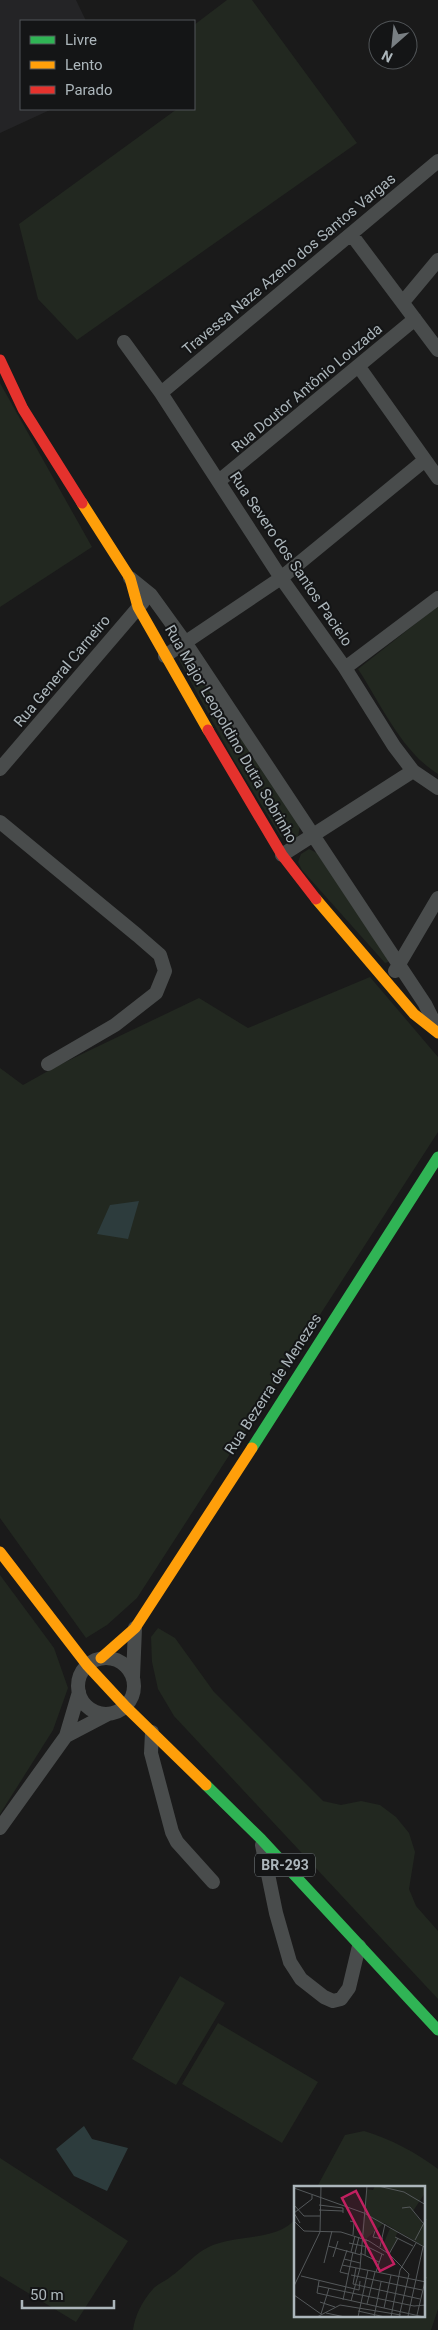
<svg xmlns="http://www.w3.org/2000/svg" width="438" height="2330" viewBox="0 0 438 2330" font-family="Roboto,sans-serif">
	<rect width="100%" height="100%" fill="#1a1a1a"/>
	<!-- built -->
	<path fill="#242426" d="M0,0H76L86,21H21V109H52L0,133Z"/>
	<!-- green -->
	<path fill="#222820" d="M227,0H252L357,143L77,340L38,299L19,224L177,109H194V25Z
		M0,383L92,547L0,607Z
		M438,606V774C401,751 381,704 358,669Z
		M185,653L300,825L298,837L287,840L281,837L232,757L179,660L180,655Z
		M309,849L317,853L389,958L388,962L385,963L302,870L298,862L301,854Z
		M370,977L438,1057V1132L137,1598L107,1625L86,1638L0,1518V1068L23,1085L57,1066L199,998L248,1028Z
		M0,1575L54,1648L68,1688L53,1730L0,1814Z
		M158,1628L175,1638L214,1692L323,1801L341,1805L361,1801L380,1805L396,1817L409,1833L415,1852L409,1889L416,1906L438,1931V1999L174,1716L158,1689L152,1662L151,1637Z
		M180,1976L225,2003L176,2085L132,2059Z
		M218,2023L318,2082L282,2143L182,2084Z
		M364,2131C391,2139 415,2152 438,2169V2309L431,2330H133C135,2315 143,2300 153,2289C157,2284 164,2282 169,2278C185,2267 197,2250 216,2244C240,2235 279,2240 295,2219L296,2316H424V2188L317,2187L345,2135Z
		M0,2158L128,2241L76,2322L0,2276Z"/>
	<!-- water -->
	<path fill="#2d3c3d" d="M139,1201L128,1239L97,1234L110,1205Z
		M84,2126L92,2139L128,2148L107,2191L74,2176L56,2149Z"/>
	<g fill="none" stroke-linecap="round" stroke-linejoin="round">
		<!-- street -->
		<path stroke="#494c4c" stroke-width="14" d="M351,234L438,350
			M403,302L438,260
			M124,342L161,393L281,578L345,668L394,746L413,771L438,788
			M359,367L438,478
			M161,393L438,161
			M219,481L415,319
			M130,578L151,595L185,642L425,1004L438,1030
			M165,656L281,578L425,460
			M345,668L438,598
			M0,769L143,602
			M0,822L137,935L160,955L165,971L156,993L115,1025L48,1064
			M282,855L413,771
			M395,971L438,898
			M78 1686a28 28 0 1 1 56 0a28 28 0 1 1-56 0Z
			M133,1677L135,1628
			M152,1732L151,1753L172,1832L177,1842L213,1882
			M66,1736L108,1714
			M0,1828L66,1736L79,1692
			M262,1845L276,1913L290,1962L301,1979L324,1997L333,2001L341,1999L349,1988L359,1946"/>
		<!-- fast -->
		<path stroke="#30b455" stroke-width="11" d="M252,1448L438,1157
			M206,1785L261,1839L438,2030"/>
		<!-- slow -->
		<path stroke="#ff9f0a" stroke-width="11" d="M82,503L130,578L138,607L208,730
			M316,899L414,1014L438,1033
			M0,1552L87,1665L126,1707L206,1785
			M101,1658L135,1628L252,1448"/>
		<!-- jam -->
		<path stroke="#e5322d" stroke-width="11" d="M0,360L23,409L82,503
			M208,730L282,855L316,899"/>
	</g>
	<g text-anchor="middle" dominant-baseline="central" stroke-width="4" stroke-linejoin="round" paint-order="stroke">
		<!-- shield labels -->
		<rect fill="#141516" stroke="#7e868a" stroke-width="1" x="255" y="1853.5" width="60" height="23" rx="4"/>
		<g font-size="14" font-weight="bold" fill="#acb6bb">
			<text x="285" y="1865">BR-293</text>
		</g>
		<!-- street labels -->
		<g font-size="15" fill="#acb6bb" stroke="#141516">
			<text transform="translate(289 264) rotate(-40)">Travessa Naze Azeno dos Santos Vargas</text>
			<text transform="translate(307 388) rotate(-40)">Rua Doutor Antônio Louzada</text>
			<text transform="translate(291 559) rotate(56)">Rua Severo dos Santos Pacielo</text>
			<text transform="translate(62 671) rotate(-50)">Rua General Carneiro</text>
			<text transform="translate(231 734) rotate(60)">Rua Major Leopoldino Dutra Sobrinho</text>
			<text transform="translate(273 1384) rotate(-57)">Rua Bezerra de Menezes</text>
		</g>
	</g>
	<!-- overview -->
	<g transform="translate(294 2186)">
		<rect width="131" height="131" fill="#1a1a1a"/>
		<path d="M81,0H131V7L119,25L129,38L131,34V61L90,37L72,53L67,51L73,3L79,4ZM96,42L104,46L101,51L104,52L95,67L88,62Z" fill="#222820"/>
		<path fill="none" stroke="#54585a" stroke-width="1" d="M84,0L110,6L132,19M0,2L70,27L132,62M0,19L10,30H26M25,19L49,22V27M108,22L116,21L129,37M25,24L49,25M0,35L10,45L47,46L75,55L95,68L115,88M56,35L60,36L59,49M6,37L0,27L18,13V9M81,45L79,51L89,53M101,51L119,60M121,54L132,33M55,57L74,61L90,69M34,60L67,69M86,61L91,38M53,64L46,86L54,88M57,66L61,50M61,67L65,51M66,67L85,76M95,68L104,52M71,69L72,53M39,71L44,55M50,73L66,77M30,77L38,45M48,79L132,96M62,82L59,98L126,113M82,86L88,68M57,89L128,104M7,90L65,104L66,95M25,95L23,107L130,131M0,100L26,46L27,0M24,100L120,120L132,119M0,109L27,128M49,114L59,66M57,115L66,82L73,0M26,116L41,121M73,118L81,86M90,122L97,89M64,125L91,131M32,127L51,131M27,128L35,102M123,129L132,91M23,131L46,119L107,129M64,131L74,84M80,131L87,96M97,131L106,84L122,57M105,131L115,88M116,131L114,130L129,61"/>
		<path fill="#c12060" fill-opacity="0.15" stroke="#c12060" stroke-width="2.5" d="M62,5L100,78L86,85L48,12Z"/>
		<rect width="131" height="131" fill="none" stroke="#acb6bb" stroke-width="2.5"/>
	</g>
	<!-- legend -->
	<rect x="20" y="20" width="175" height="90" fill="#141516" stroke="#515558"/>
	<rect x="30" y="36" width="25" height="8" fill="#30b455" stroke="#515558"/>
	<text x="65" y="45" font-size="15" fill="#acb6bb">Livre</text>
	<rect x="30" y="61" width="25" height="8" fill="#ff9f0a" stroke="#515558"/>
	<text x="65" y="70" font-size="15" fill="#acb6bb">Lento</text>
	<rect x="30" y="86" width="25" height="8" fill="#e5322d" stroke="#515558"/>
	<text x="65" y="95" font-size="15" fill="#acb6bb">Parado</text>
	<!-- north arrow -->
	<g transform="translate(393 45) rotate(207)"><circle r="24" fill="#141516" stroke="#515558"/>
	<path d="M0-4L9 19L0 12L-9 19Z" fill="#797f83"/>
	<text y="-8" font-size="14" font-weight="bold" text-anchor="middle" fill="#acb6bb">N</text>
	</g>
	<!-- scale -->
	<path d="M22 2300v8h92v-8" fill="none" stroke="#acb6bb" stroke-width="2.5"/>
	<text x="30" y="2300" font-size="15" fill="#acb6bb" stroke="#141516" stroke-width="4" paint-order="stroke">50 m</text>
</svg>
